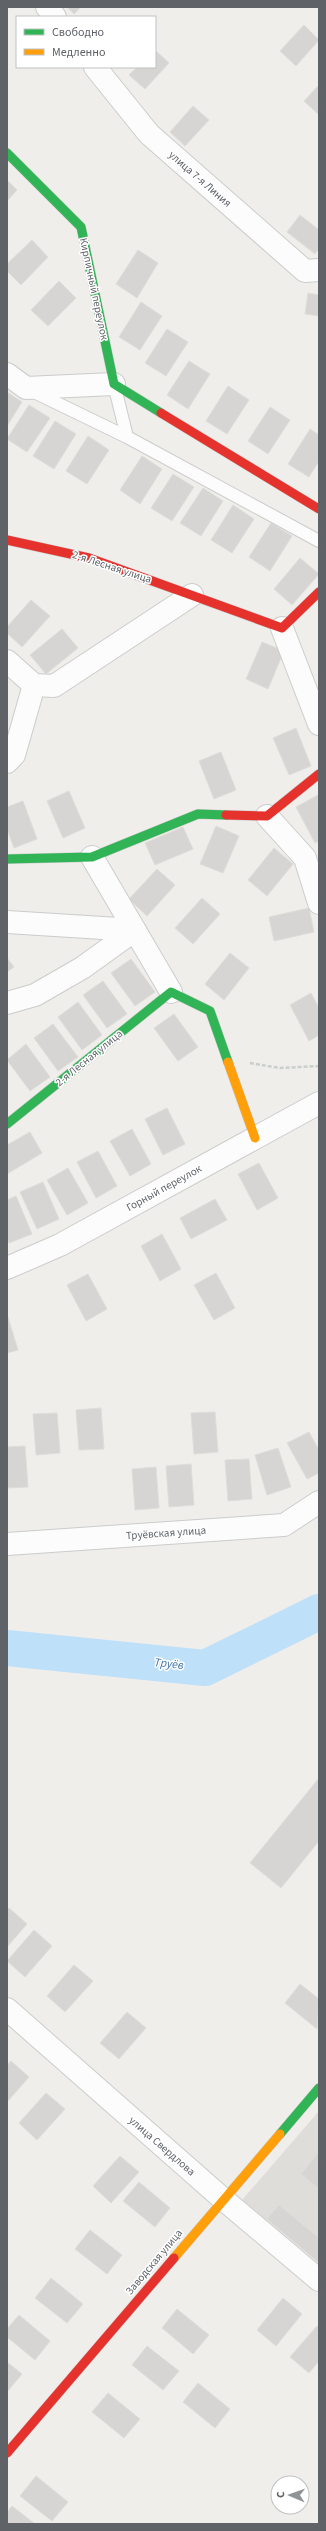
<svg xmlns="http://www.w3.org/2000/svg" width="326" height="2531" viewBox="0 0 326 2531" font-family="'Source Sans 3',sans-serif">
	<rect width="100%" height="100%" fill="#efeeea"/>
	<!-- industrial -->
	<path fill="#dfddda" d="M319,2111V2263L242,2200Z"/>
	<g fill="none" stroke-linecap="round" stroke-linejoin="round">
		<!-- river -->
		<path stroke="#bfe0f9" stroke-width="36" d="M7,1648L205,1668L319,1612"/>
	</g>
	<!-- building -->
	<path fill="#d6d5d3" stroke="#deddd9" d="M67,7H81L74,14Z
		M304,25L319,40L296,66L280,51Z
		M155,50L169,63L145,89L129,75L137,67H155Z
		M319,85V115L304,101Z
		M193,106L209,120L185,146L170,132Z
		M7,180L17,190L7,201Z
		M300,215L319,230V248L315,254L287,232Z
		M32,240L48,257L21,285L7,271V264Z
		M138,250L158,263L137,298L116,284Z
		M59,281L76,298L48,326L31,310Z
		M308,293L319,295V316L305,314Z
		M141,302L162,316L140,350L119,337Z
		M167,329L188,342L166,376L145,363Z
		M189,361L210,374L188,409L167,395Z
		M228,386L249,400L227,434L206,421Z
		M7,392L22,402L7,426Z
		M29,405L50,418L27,452L7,439Z
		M270,407L290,420L268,454L248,441Z
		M55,421L76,434L54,469L33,456Z
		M310,429L319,435V461L309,477L288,464Z
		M88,436L109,450L87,484L66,471Z
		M142,456L162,469L140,504L120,490Z
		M173,474L194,487L172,521L151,508Z
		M203,488L223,501L201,536L180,523Z
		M233,505L254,519L232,553L211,540Z
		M271,523L292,536L270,571L249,557Z
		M300,558L319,574L292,605L274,589Z
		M31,600L50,616L22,647L7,633V627Z
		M62,629L78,648L46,674L30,655Z
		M262,642L284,651L268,689L246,679Z
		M296,728L311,766L289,775L273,738Z
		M221,752L236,790L214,799L199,761Z
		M69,791L85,828L63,838L47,801Z
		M318,795L319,841L315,843L296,807Z
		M23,801L37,839L14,848L7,829V807Z
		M216,826L239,836L223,873L200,864Z
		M183,827L193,849L155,865L145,843Z
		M274,848L293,864L267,896L248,880Z
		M157,869L175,885L147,916L129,899Z
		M202,898L220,914L193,944L175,928Z
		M309,908L314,932L274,941L269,917Z
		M230,953L249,968L224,1000L205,984Z
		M7,958L14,967L7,972Z
		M131,959L155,992L135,1006L111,973Z
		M103,981L127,1014L107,1028L83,995Z
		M311,993L319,1008V1035L309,1041L290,1005Z
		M78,1002L102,1035L82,1050L58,1017Z
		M174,1014L198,1047L178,1061L154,1028Z
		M53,1024L78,1057L58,1071L34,1038Z
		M26,1044L50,1077L30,1091L7,1060Z
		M167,1108L185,1144L163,1155L145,1119Z
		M132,1129L151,1164L130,1176L110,1141Z
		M30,1132L42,1153L7,1174V1145Z
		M98,1151L117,1186L96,1198L77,1162Z
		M259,1163L278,1198L257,1210L238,1174Z
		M68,1168L88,1203L67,1215L47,1180Z
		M43,1182L59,1219L37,1229L20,1192Z
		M16,1196L32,1234L9,1243L7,1238V1200Z
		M215,1199L227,1220L191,1239L180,1218Z
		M162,1234L181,1269L160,1281L141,1246Z
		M216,1273L235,1308L214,1320L194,1285Z
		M88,1274L107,1309L86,1321L67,1285Z
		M7,1314L18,1350L7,1353Z
		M101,1408L104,1449L79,1450L76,1410Z
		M215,1412L218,1452L194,1454L191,1413Z
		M57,1413L60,1453L36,1455L33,1414Z
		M309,1432L319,1450V1473L307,1479L287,1443Z
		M25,1446L28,1487L7,1488V1447Z
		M278,1448L291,1487L267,1495L255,1455Z
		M249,1459L252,1499L228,1501L225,1460Z
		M191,1464L194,1505L169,1507L166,1466Z
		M156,1467L159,1508L135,1510L132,1469Z
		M319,1778V1841L281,1888L250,1863Z
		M9,1908L27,1924L7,1947V1910Z
		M34,1930L52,1946L25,1977L7,1961Z
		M74,1965L93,1981L65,2012L47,1996Z
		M300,1984L319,1999L317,2029L285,2003Z
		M127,2012L146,2028L119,2059L100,2043Z
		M11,2061L29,2077L7,2102V2065Z
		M46,2093L65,2109L37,2140L19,2123Z
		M319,2152V2189L301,2174Z
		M120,2156L139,2172L111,2203L93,2186Z
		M139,2182L170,2208L155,2227L123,2201Z
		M279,2205L319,2238V2263L267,2219Z
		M90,2230L122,2255L107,2274L75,2249Z
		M51,2278L83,2304L67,2323L35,2298Z
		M283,2298L302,2314L276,2346L257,2330Z
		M177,2309L209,2335L193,2354L162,2328Z
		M19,2315L50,2341L35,2360L7,2337V2329Z
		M317,2326L319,2328V2361L309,2373L290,2357Z
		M147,2346L179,2371L163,2390L132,2365Z
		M7,2362L22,2374L7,2392Z
		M198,2383L230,2409L215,2428L183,2402Z
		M108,2393L140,2419L124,2438L92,2412Z
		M36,2476L68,2502L52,2521L20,2496Z
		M12,2506L35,2524H7V2512Z"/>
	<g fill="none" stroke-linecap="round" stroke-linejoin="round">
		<!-- lane casing -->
		<g stroke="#cbcccc" stroke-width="14">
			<path id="lane" d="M114,384L127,437
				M32,391L127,437L319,541"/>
		</g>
		<!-- street casing -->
		<g stroke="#cbcccc" stroke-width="24">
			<path id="street" d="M47,7L55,17
				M95,67L149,134L305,271L319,270
				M7,374L26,388L114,384
				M282,628L319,724
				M7,661L34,685L54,686L192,595
				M7,762L14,755L34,685
				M267,816L305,858L319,903
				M92,857L171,992
				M7,922L135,930L82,968L35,995L7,1003
				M7,1268L60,1245L319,1103
				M7,1544L284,1525L319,1502
				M7,2009L223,2199L319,2280"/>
		</g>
		<!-- fast casing -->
		<g stroke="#cacacb" stroke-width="10">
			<path id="fast" d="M7,153L81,227L114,384L161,413
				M7,859L92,857L198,814L226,815
				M7,1124L171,992L210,1011L228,1062
				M280,2134L319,2088"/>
		</g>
		<!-- slow casing -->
		<g stroke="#cacacb" stroke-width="10">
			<path id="slow" d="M228,1062L255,1138
				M174,2258L280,2134"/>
		</g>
		<!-- jam casing -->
		<g stroke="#cacacb" stroke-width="10">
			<path id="jam" d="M161,413L319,509
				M7,540L89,558L282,628L319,592
				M226,815L267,816L319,774
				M7,2453L174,2258"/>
		</g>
		<!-- path -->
		<path stroke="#cacfcc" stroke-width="2.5" stroke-dasharray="4 2" stroke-linecap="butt" d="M250,1063L280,1068L319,1066"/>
		<!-- lane -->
		<use href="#lane" stroke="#fdfcfc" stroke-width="12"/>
		<!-- street -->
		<use href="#street" stroke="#fdfcfc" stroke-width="22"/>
		<!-- fast -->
		<use href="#fast" stroke="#30b455" stroke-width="9"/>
		<!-- slow -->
		<use href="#slow" stroke="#ff9f0a" stroke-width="9"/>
		<!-- jam -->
		<use href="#jam" stroke="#e5322d" stroke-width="9"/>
	</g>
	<g text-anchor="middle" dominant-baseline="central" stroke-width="3" stroke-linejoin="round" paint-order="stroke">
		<!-- street labels -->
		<g font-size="11" fill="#5f6368" stroke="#fff">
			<text transform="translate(200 179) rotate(41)">улица 7-я Линия</text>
			<text transform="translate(94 289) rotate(78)">Кирпичный переулок</text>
			<text transform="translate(112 567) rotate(18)">2-я Лесная улица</text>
			<text transform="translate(89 1058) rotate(-39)">2-я Лесная улица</text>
			<text transform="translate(164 1188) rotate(-29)">Горный переулок</text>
			<text transform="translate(166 1533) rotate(-4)">Труёвская улица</text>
			<text transform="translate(162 2146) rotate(41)">улица Свердлова</text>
			<text transform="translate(154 2262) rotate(-50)">Заводская улица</text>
		</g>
		<!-- water labels -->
		<g font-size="12" font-style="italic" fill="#4174aa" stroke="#fff">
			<text transform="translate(169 1664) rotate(6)">Труёв</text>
		</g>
	</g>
	<!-- border -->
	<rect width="326" height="2531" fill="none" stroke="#5f6368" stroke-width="16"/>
	<!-- legend -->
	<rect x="16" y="16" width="140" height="52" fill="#ffffff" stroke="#bfc1c3"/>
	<rect x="24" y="29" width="20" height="6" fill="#30b455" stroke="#bfc1c3"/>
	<text x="52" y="36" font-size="12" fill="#5f6368">Свободно</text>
	<rect x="24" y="49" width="20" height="6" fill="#ff9f0a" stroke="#bfc1c3"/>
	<text x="52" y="56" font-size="12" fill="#5f6368">Медленно</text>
	<!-- north arrow -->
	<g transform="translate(290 2495) rotate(272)"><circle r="19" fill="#ffffff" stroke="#bfc1c3"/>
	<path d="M0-3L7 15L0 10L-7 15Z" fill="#919496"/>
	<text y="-6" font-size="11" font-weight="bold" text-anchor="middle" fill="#5f6368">С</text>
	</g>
</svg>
